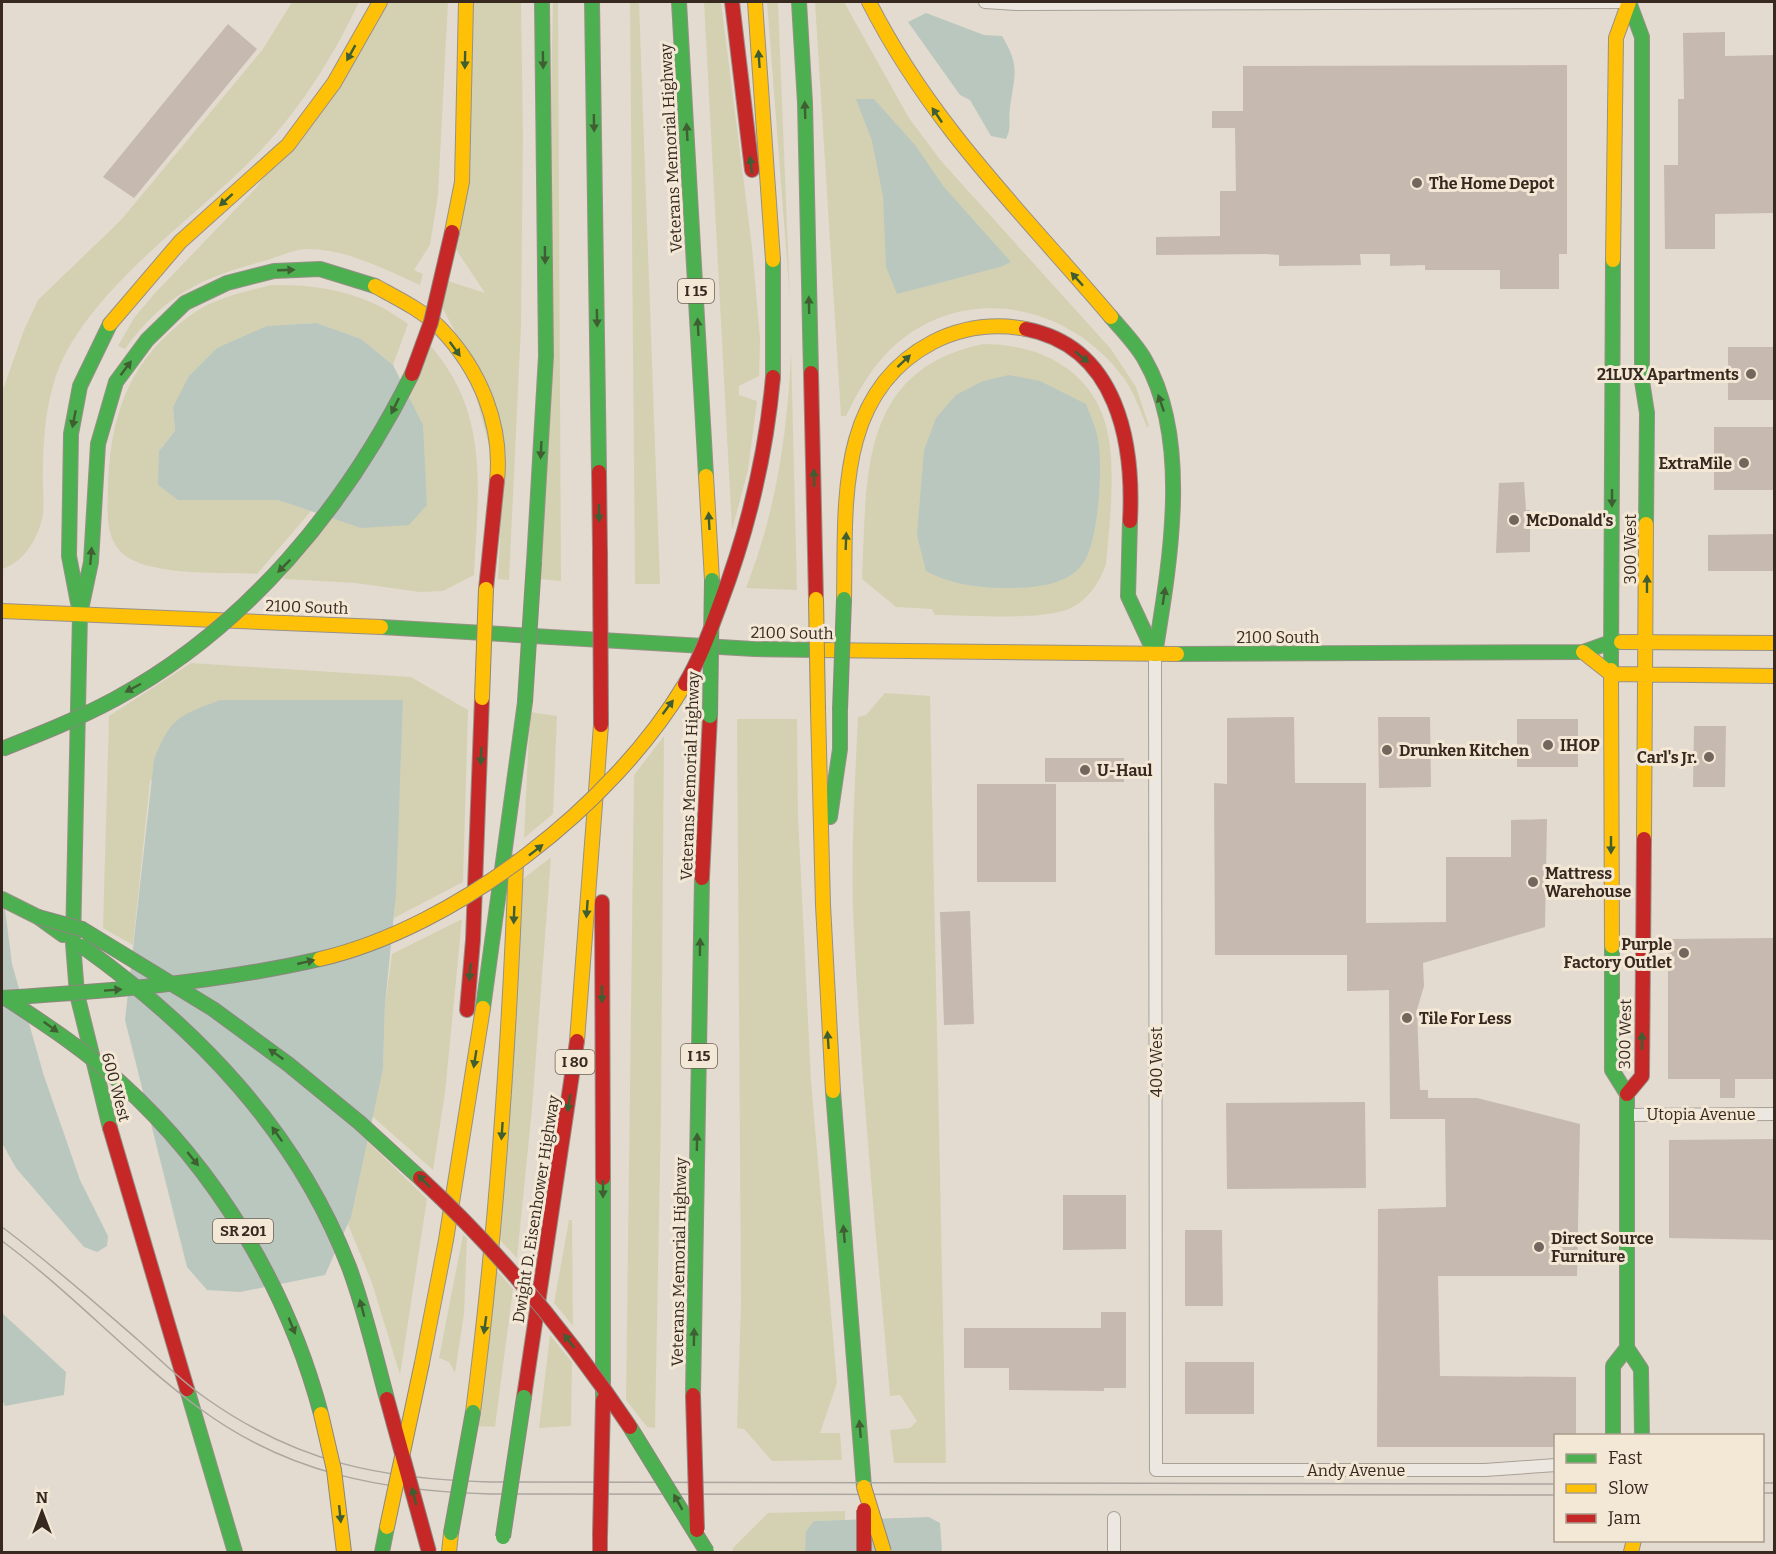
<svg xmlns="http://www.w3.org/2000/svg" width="1776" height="1554" viewBox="0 0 1776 1554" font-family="Bitter,serif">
	<rect width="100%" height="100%" fill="#e3dbcf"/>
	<!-- green -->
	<path fill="#d4d1b3" d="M292,2H359C334,55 303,105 262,149C200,215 121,264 72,342C48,380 43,429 43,473C42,488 46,509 41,523C35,543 22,563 2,569V392L24,330L38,300L121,220L263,49Z
		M387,2H448L438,195L430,245L414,270L423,274L420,285C386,270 347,249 308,249C295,249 280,256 268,260C205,276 164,294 125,349L118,346L134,318L155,293L256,188Z
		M468,2H521L523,136L521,327L509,580L498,579L502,495L463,347L440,303L445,280L485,293L453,245Z
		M553,2H558L561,581L540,579Z
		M630,2H639L660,584H635Z
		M704,2H721L752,247L760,338L759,376L739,386V395L757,401L748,470L732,530Z
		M767,2H778L790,300Z
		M815,2H844L909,118L942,162L1111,349L1136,387L1149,426L1147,427C1140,410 1134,392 1123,377C1066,300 955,281 885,355C868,373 857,394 846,416H841Z
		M271,285C321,284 368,293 408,324L393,365L361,339L317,323L267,326L173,407L175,431L159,451L178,500H278L311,511L257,574C223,572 143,577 120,551C104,534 108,506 108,485C110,426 124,374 169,333C182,321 197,309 214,302C232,294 252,290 271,285Z
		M428,343C491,413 478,489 474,575L443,591L420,592L355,583L283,579L407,393Z
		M983,344C1037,344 1088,367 1105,422C1117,462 1110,523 1106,564C1100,583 1087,601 1069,609C1037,621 971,615 935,615L932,609L896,607L862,579C867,478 858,370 983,344Z
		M791,350L797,590L746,588C776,511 788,432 791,350Z
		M191,663L411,677L468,710L463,882L394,918L403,700L150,781L133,945L103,928L109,716Z
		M885,693L930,696L946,1463H894L890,1430L910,1428L917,1421L900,1395L890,1396C876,1235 860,1074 853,912C851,848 855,782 858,717L866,715Z
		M530,712L557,716L553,814L524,838Z
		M737,719H797L798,816L811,1080L837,1383L820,1433H840L842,1460L772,1461L744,1429L737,1428L741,1303Z
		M664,736L661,1115L655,1428L647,1427L626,1400L634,775Z
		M551,857L532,1109L517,1258L495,1235L523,879Z
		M462,919L445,1093L433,1170L372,1116L383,1069L385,1004L392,954Z
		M367,1141L427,1199L400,1375L372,1283L348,1224Z
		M569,1220H572L573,1326L554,1303Z
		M463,1235L467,1238L464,1314L455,1373L449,1362L439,1358Z
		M492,1265L513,1289L495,1427L474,1426Z
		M550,1335L572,1362L571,1426L539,1428Z
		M845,1511V1520L814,1521L807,1531L805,1552H733V1548L768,1513Z"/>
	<!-- water -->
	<path fill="#bac7be" d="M926,13L984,35L1002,36C1021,67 1014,76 1010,108C1008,120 1012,127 1006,139L991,136L970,100L960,95L908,22Z
		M856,99H874L915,145L944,187L1011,262L1000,267L897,294L886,267L883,196L872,141Z
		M317,323L361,339L393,365L423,425L427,505L409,525L361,528L278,500H178L158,485L159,451L175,431L173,407L189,376L217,348L267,326Z
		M1009,375L1040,381L1086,404C1090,415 1096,427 1098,439C1103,465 1099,544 1082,565C1064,588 1027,588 1001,588C973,587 950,584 926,571L917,535L924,450L936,418L956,395L983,381Z
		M220,700H403L396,894L385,1004L383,1069L351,1217L325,1275L240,1292L207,1290L187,1267L125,1020L154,760C171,717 178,716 220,700Z
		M2,886L12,964L44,1076L80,1180L108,1236L107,1246L97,1252L84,1247L16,1168L2,1143Z
		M2,1313L66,1372L64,1395L5,1406L2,1400Z
		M929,1517L940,1523L942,1552H805L806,1531L814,1521Z"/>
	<!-- building -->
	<path fill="#c6b9b0" d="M228,24L257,49L134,198L103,177Z
		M1725,32V56L1774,55V213L1715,214V249H1665L1664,165H1678V99H1684L1683,33Z
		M1567,65V254H1559V289H1500V270H1425V265L1390,266V254H1360L1361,265L1279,266V255L1267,254L1156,255V237L1220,236V191H1236L1235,128H1212V111H1243V66Z
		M1728,347H1774V400H1728Z
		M1714,427H1773V490H1714Z
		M1524,482L1526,510H1530V552L1496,553L1499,483Z
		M1774,534V571H1708V535Z
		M1294,717L1295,783H1366V923L1446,922V857H1511V820L1547,819L1545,927L1423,963L1424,986L1417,1010L1420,1090H1428V1098H1477L1580,1124L1577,1276H1438L1440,1376L1576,1377V1436H1556V1447H1377L1378,1209L1446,1207L1445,1119H1390L1389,990L1347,991V955H1215L1214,783L1227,784V718Z
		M1378,717H1430L1431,787L1379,788Z
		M1517,719H1578V767H1517Z
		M1694,726H1726L1725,787H1693Z
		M1045,758H1124V782H1045Z
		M977,784H1056V882H977Z
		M970,911L974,1024L944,1025L940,912Z
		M1774,938V1079H1735V1098H1720V1079H1668V939Z
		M1365,1102L1366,1188L1227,1189L1226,1103Z
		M1774,1139V1240L1669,1238V1140Z
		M1063,1195H1126V1249L1063,1250Z
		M1185,1230H1222L1223,1306H1185Z
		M1101,1312H1126V1388H1104V1391L1009,1390V1368H964V1328H1101Z
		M1185,1362H1254V1414H1185Z"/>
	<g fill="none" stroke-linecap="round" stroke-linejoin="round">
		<!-- street casing -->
		<g stroke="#a8a198" stroke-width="14">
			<path id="street" d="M985,2L1016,4L1629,2
				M1155,654L1156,1470H1485L1556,1465
				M1627,1115L1774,1114
				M1114,1518V1552"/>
		</g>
		<!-- fast casing -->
		<g stroke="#989088" stroke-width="16">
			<path id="fast" d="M592,2L599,472
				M679,2L706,476
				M799,2L805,103L811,373
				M1629,2L1642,37V381L1647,413L1646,524
				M1111,317C1122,330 1137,345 1145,360C1192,441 1169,567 1155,654
				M773,377V260
				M1130,521L1128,596L1155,654
				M534,562L546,356L542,2
				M78,603L69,556L71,434L80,386L110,324
				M80,614L73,943L77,994L110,1128
				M80,614L91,562L98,444L116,382L147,340L185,303L227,283L274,271L320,269L375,286
				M381,627L754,649L818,650
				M1177,654L1583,652L1611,642H1621
				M1611,670L1613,260
				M830,817L840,749V710
				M2,899L38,917L63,935
				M1612,946V1070L1627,1094V1348L1641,1369L1642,1436
				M483,1008L525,702
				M833,1091L864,1487
				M603,1178V1400
				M187,1389L235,1552
				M693,1395L702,878
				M1613,1436V1366L1627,1348
				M382,1552L387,1527"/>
		</g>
		<!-- slow casing -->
		<g stroke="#989088" stroke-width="16">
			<path id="slow" d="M755,2L773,260
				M869,2C932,126 1022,212 1111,317
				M452,232L462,182L466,2
				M1613,260L1616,38L1629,2
				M375,286C397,298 424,311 441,329C480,370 503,425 497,481
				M110,324L180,242L288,145L334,83L380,2
				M706,476L712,580
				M844,599C846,505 835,393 933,342C963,327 994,323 1026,329
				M2,611L381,627
				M1621,642L1774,643
				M818,650L1177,654
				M1583,652L1611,674L1774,676
				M1611,670L1612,946
				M818,710L823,905L833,1091
				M1644,839L1646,524
				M577,1041L601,725
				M422,1363L446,1240L483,1008
				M473,1412C497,1229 509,1046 516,862
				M449,1552L451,1533
				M1631,1552L1634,1540"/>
		</g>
		<!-- jam casing -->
		<g stroke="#989088" stroke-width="16">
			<path id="jam" d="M732,2L752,170
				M1026,329C1118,347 1134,443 1130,521
				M811,373L816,599
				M599,472L600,550
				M486,589L497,481
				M702,878L710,716
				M602,902L603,1178
				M467,1010L473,940L482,698
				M1627,1094L1642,1076L1644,839
				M110,1128L187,1389
				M524,1397L577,1041
				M600,1536V1552"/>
		</g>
		<!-- street -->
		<use href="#street" stroke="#ece7e0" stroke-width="12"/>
		<!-- fast -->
		<use href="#fast" stroke="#4caf50" stroke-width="14"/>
		<!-- slow -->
		<use href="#slow" stroke="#ffc107" stroke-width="14"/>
		<!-- jam -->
		<use href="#jam" stroke="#c62828" stroke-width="14"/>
		<!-- tram -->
		<path stroke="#aca6a0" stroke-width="1.5" d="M2,1227C49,1262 93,1301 138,1340C161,1360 182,1382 207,1399C298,1463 381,1479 490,1482L1556,1484
			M2,1241C71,1292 130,1357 199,1408C288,1474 383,1491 491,1494L1556,1495
			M1762,1483H1774
			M1762,1493H1774"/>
		<!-- fast-bridge casing -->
		<g stroke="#8e867f" stroke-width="16" stroke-linecap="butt">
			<path id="fast-bridge" d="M525,702L534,562
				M840,710L844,599
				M710,716L712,580
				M2,749C40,734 78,719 115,699C246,628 346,507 412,374
				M38,917L82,929L213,1009L288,1064L360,1123L420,1178
				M82,946C198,1029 297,1132 349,1267C365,1310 375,1355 387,1399
				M4,997C45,1024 85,1050 121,1083C217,1170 288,1289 321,1414
				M2,998C109,991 215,983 320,959
				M630,1427L707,1552
				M451,1533L473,1412
				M503,1537L524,1397"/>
		</g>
		<!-- slow-bridge casing -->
		<g stroke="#8e867f" stroke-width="16" stroke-linecap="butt">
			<path id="slow-bridge" d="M816,599L818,710
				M482,698L486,589
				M320,959C457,927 613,805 685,684
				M321,1414L334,1470L344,1552
				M864,1487L884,1552
				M387,1527L422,1363"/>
		</g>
		<!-- jam-bridge casing -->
		<g stroke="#8e867f" stroke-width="16" stroke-linecap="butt">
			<path id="jam-bridge" d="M412,374L431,322L452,232
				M600,550L601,725
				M685,684C700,659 710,631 720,604C748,530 766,456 773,377
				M420,1178C499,1251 570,1337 630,1427
				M693,1395L697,1530
				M387,1399L429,1552
				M864,1510V1552
				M600,1536L603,1400"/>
		</g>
		<!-- fast-bridge -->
		<use href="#fast-bridge" stroke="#4caf50" stroke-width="14"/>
		<!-- slow-bridge -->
		<use href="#slow-bridge" stroke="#ffc107" stroke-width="14"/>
		<!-- jam-bridge -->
		<use href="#jam-bridge" stroke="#c62828" stroke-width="14"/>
	</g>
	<!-- one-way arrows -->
	<defs><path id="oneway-solid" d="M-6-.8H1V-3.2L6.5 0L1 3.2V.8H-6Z" transform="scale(1.5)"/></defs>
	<g fill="#3f5f33">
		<use href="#oneway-solid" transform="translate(351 53) rotate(119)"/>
		<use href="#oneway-solid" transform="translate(759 59) rotate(-94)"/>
		<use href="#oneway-solid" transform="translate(465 60) rotate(91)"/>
		<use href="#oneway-solid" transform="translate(543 60) rotate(89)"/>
		<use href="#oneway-solid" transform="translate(805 110) rotate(-92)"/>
		<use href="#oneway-solid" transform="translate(937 115) rotate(-124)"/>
		<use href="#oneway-solid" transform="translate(594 123) rotate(89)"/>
		<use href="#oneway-solid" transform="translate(687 132) rotate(-93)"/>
		<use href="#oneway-solid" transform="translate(751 165) rotate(-97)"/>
		<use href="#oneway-solid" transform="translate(226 200) rotate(138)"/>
		<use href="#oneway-solid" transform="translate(545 255) rotate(89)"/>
		<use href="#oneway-solid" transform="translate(286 270) rotate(-2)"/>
		<use href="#oneway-solid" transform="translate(1077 279) rotate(-132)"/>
		<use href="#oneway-solid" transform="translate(809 305) rotate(-91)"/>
		<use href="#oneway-solid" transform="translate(597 318) rotate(89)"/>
		<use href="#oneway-solid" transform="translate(698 327) rotate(-93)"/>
		<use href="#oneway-solid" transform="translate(455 349) rotate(54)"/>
		<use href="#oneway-solid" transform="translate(1082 357) rotate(40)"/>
		<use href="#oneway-solid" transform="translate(904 361) rotate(-43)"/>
		<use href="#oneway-solid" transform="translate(126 368) rotate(-53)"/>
		<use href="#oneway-solid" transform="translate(1161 403) rotate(-109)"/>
		<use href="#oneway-solid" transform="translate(395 406) rotate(116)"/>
		<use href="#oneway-solid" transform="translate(74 419) rotate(101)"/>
		<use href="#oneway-solid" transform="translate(541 450) rotate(93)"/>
		<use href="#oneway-solid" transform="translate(814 478) rotate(-91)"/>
		<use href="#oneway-solid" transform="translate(1612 498) rotate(90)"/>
		<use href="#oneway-solid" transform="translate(599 513) rotate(89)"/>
		<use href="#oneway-solid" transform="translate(709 521) rotate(-93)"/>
		<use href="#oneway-solid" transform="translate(846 541) rotate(-88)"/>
		<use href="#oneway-solid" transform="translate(91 556) rotate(-85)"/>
		<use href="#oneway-solid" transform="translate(284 566) rotate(135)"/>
		<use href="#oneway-solid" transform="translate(1647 584) rotate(-90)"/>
		<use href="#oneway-solid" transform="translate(1164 596) rotate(-81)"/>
		<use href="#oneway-solid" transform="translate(133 688) rotate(152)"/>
		<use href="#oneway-solid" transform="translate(668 707) rotate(-53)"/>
		<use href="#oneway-solid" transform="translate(481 756) rotate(92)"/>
		<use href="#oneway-solid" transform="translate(1611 845) rotate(90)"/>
		<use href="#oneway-solid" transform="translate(536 850) rotate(-38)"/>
		<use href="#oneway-solid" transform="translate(587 909) rotate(94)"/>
		<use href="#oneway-solid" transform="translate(514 915) rotate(92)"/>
		<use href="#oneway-solid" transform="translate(700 947) rotate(-89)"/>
		<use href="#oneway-solid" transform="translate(306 962) rotate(-13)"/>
		<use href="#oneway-solid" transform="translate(470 972) rotate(95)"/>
		<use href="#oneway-solid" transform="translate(113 990) rotate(-4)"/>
		<use href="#oneway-solid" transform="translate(602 994) rotate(90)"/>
		<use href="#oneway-solid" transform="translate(51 1027) rotate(36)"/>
		<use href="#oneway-solid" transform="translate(828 1040) rotate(-94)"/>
		<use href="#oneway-solid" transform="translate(1642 1041) rotate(-90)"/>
		<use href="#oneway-solid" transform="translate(276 1054) rotate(-145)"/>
		<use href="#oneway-solid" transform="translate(475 1059) rotate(99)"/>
		<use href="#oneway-solid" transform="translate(569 1103) rotate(99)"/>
		<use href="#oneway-solid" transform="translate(502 1131) rotate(94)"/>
		<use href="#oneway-solid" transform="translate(277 1134) rotate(-125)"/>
		<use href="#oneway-solid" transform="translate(697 1142) rotate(-89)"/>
		<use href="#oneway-solid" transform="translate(193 1159) rotate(51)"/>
		<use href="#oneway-solid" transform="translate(424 1181) rotate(-135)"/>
		<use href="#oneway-solid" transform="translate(603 1189) rotate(90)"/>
		<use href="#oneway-solid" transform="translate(844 1234) rotate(-95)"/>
		<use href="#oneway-solid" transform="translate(362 1308) rotate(-105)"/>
		<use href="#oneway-solid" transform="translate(485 1325) rotate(98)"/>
		<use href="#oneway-solid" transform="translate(292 1326) rotate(68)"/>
		<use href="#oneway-solid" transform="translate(694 1337) rotate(-89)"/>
		<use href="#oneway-solid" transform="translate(569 1341) rotate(-128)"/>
		<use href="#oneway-solid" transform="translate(860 1429) rotate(-95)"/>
		<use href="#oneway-solid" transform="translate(414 1496) rotate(-105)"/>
		<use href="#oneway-solid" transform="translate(678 1502) rotate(-119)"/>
		<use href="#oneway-solid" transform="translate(340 1514) rotate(84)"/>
	</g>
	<!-- markers -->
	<g fill="#73675d" stroke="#f3e8d6" stroke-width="2">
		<circle cx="1417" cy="183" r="6"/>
		<circle cx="1751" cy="374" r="6"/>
		<circle cx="1744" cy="463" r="6"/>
		<circle cx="1514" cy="520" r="6"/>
		<circle cx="1548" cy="745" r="6"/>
		<circle cx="1387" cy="750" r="6"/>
		<circle cx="1709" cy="757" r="6"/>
		<circle cx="1085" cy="770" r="6"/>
		<circle cx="1533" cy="882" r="6"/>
		<circle cx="1684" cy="953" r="6"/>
		<circle cx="1407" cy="1018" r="6"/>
		<circle cx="1539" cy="1247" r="6"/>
	</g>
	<g text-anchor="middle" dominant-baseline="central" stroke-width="6" stroke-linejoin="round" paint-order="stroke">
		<!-- shield labels -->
		<g fill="#f3e8d6" stroke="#6f6257" stroke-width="1.5">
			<rect x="678" y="279" width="36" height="24" rx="4.5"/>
			<rect x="681" y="1044" width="36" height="24" rx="4.5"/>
			<rect x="555.5" y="1050" width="39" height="24" rx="4.5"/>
			<rect x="213" y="1219" width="60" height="24" rx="4.5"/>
		</g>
		<g font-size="15" font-weight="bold" fill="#372920">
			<text x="696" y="291">I 15</text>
			<text x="699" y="1056">I 15</text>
			<text x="575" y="1062">I 80</text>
			<text x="243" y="1231">SR 201</text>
		</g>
		<!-- street labels -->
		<g font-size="16" fill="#372920" stroke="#f3e8d6">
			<text transform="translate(671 148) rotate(-93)">Veterans Memorial Highway</text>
			<text transform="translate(1630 549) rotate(-90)">300 West</text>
			<text transform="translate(307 607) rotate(2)">2100 South</text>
			<text transform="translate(792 633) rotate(1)">2100 South</text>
			<text x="1278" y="637">2100 South</text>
			<text transform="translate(690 776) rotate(-88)">Veterans Memorial Highway</text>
			<text transform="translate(1625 1034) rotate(-89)">300 West</text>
			<text transform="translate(1156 1062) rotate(-90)">400 West</text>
			<text transform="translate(116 1087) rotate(75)">600 West</text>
			<text x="1701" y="1114">Utopia Avenue</text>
			<text transform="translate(536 1209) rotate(-81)">Dwight D. Eisenhower Highway</text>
			<text transform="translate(679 1262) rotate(-89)">Veterans Memorial Highway</text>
			<text x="1356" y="1470">Andy Avenue</text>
		</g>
		<!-- poi labels -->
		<g font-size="16" font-weight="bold" fill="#372920" stroke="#f3e8d6" text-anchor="start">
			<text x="1429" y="183">The Home Depot</text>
			<text x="1739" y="374" text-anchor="end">21LUX Apartments</text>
			<text x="1732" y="463" text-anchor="end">ExtraMile</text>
			<text x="1526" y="520">McDonald's</text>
			<text x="1560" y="745">IHOP</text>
			<text x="1399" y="750">Drunken Kitchen</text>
			<text x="1697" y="757" text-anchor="end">Carl's Jr.</text>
			<text x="1097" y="770">U-Haul</text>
			<text x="1545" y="873">Mattress<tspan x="1545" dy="18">Warehouse</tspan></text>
			<text x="1672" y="944" text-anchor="end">Purple<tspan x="1672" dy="18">Factory Outlet</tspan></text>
			<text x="1419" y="1018">Tile For Less</text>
			<text x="1551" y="1238">Direct Source<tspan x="1551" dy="18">Furniture</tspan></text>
		</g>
	</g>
	<!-- border -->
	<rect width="1776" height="1554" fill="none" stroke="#372920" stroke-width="6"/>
	<!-- legend -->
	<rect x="1554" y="1434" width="210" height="108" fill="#f3e8d6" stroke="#a89c8d" stroke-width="1.5"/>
	<rect x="1566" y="1454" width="30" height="9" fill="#4caf50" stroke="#a89c8d" stroke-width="1.5"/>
	<text x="1608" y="1464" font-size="18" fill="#372920">Fast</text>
	<rect x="1566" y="1484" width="30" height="9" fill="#ffc107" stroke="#a89c8d" stroke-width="1.5"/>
	<text x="1608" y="1494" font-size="18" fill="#372920">Slow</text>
	<rect x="1566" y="1514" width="30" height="9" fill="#c62828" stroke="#a89c8d" stroke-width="1.5"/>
	<text x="1608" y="1524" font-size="18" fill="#372920">Jam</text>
	<!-- north arrow -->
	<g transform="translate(42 1512)" stroke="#f3e8d6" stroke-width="4.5" paint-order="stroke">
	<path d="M0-4.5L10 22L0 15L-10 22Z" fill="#372920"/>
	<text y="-9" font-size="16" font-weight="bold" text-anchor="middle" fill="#372920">N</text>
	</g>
</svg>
